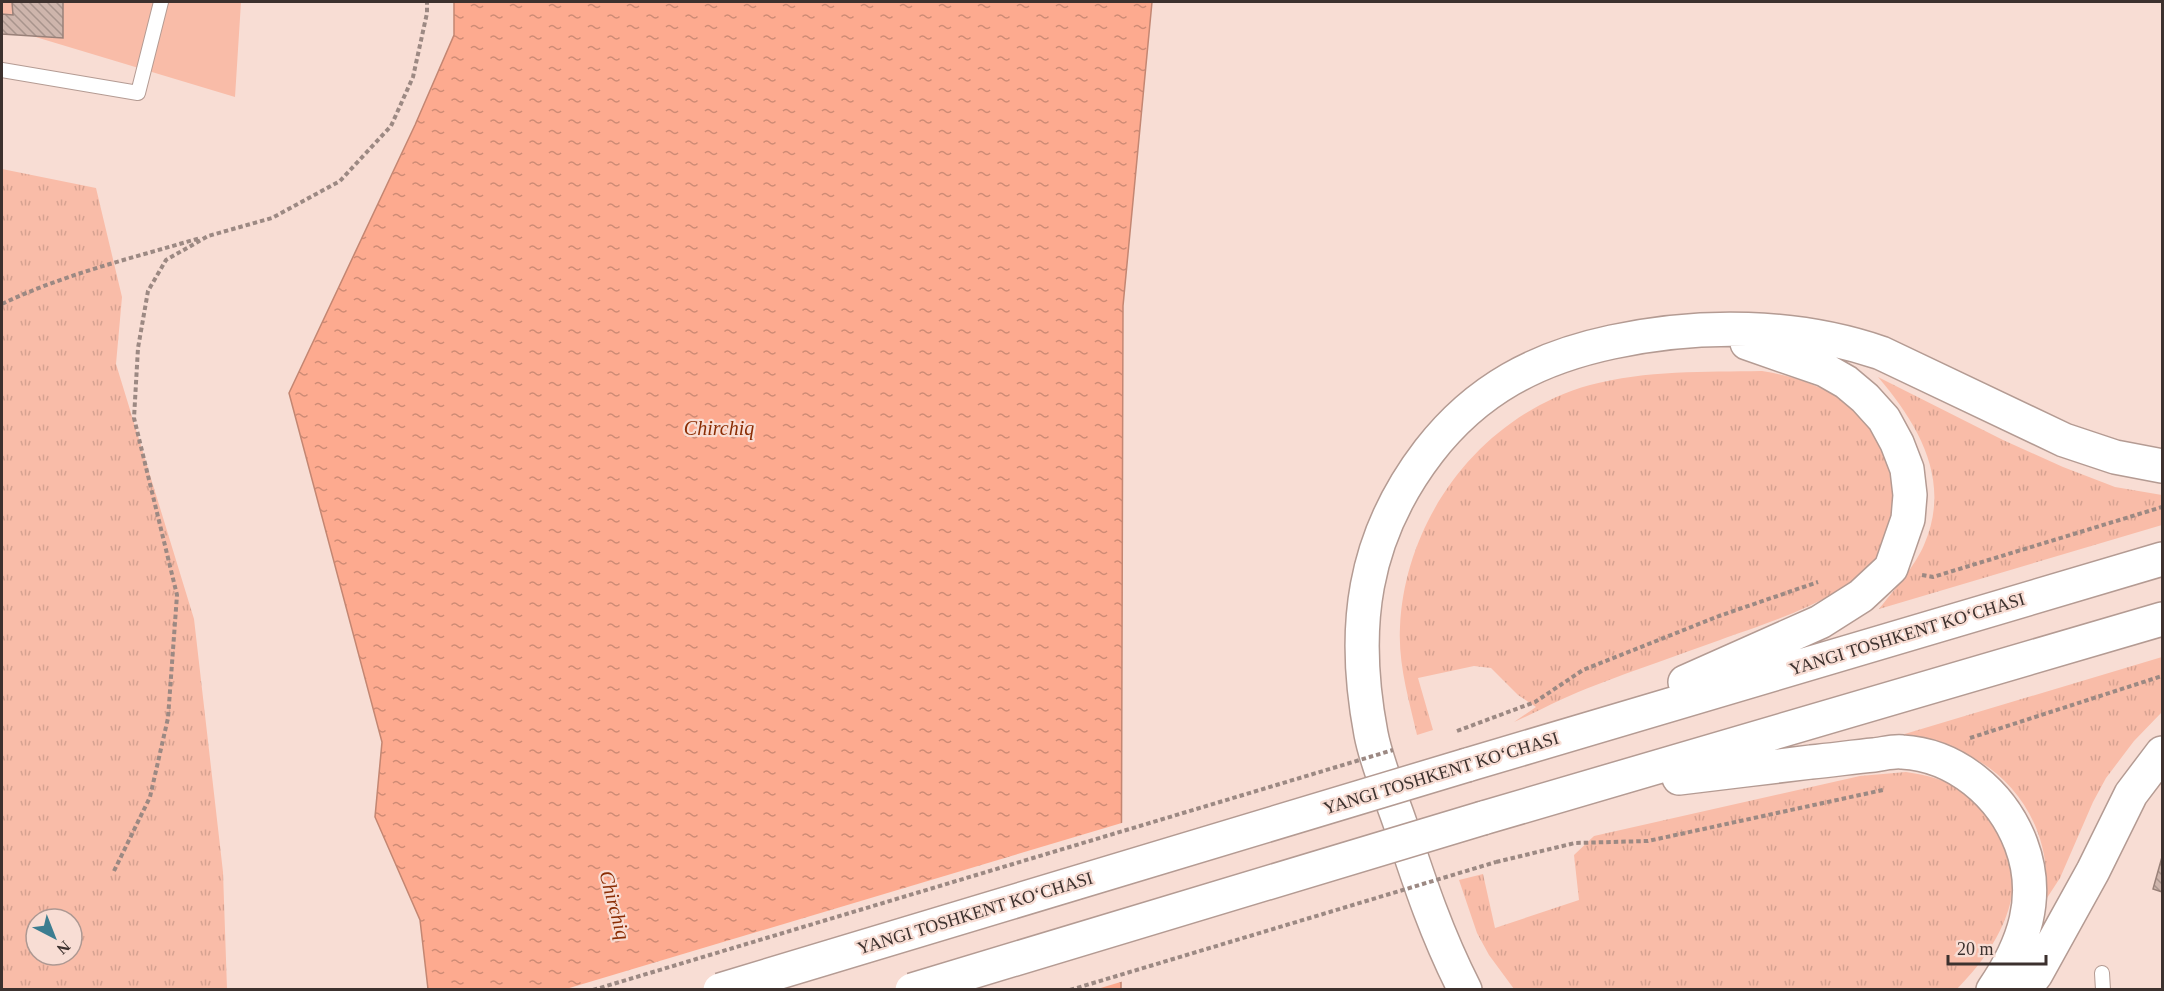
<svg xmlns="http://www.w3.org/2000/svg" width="2164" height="991" viewBox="0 0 2164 991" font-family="'Times New Roman',serif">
	<defs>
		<pattern id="grass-tufts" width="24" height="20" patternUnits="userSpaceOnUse" patternTransform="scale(1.5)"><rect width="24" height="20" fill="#f9bca8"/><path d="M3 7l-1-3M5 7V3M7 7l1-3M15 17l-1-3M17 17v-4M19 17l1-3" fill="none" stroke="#d6a291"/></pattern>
		<pattern id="water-ripples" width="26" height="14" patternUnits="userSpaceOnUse" patternTransform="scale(1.5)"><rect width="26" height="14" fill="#fdaa8f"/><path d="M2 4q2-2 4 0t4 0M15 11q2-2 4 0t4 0" fill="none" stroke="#ce8b75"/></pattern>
		<pattern id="building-back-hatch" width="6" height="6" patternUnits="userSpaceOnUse" patternTransform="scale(1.5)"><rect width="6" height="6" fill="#ceb5ac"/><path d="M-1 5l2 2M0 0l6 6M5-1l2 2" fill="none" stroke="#a8948c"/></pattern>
	</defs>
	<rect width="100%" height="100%" fill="#f8ddd4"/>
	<!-- grass -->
	<path fill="url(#grass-tufts)" fill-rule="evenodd" d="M2,169L96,188L122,297L116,364L194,619L223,872L227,989H2ZM36,919H72V955H36Z
		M1762,371C1813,379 1868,403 1887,456C1889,462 1893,470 1894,477C1898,498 1892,534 1881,552C1852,598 1769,622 1720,640C1679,655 1637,669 1596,685C1568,695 1541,710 1514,722L1536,707L1518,695L1491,668L1474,666L1418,678L1433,730L1417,735C1409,700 1398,664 1400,627C1405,517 1482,415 1590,385C1646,370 1705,372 1762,371Z
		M1878,377L2003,440L2063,467L2115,487L2162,495V525L1879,609C1894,590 1915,566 1924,545C1952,481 1919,425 1878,377Z
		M2162,657V712L2134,741L2106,778L2093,802L2060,878L2045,901C2046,882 2047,864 2042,846C2033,808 2004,772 1969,756C1947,746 1921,742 1898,736Z
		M1906,772C1947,778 1970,789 1993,823C1997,829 2003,836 2006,842C2029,897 1994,952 1956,990L1514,989L1489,955L1477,933L1459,880L1483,874L1495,928L1579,900L1574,855L1594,836L1860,776Z"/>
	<!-- garden -->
	<path fill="#f9bca8" d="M2,2H241L235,97L19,32L2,29Z"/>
	<!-- water -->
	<path fill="url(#water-ripples)" stroke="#c38672" stroke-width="1.5" d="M454,2H1152L1123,306L1121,989H428L420,920L375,817L382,742L289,393L415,125L454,35Z"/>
	<!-- pier -->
	<path fill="#f8ddd4" d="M1125,822L1124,981L1094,990L566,989Z"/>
	<!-- building -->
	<path fill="url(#building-back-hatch)" stroke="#998179" stroke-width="1.5" d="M12,2H63V38L2,34V14L13,15Z
		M2162,857V892L2153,889Z"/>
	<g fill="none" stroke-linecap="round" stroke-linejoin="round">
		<!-- lane casing -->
		<g stroke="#b49b93" stroke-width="16">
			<path id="lane" d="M2,70L138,93L161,2
				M2102,973L2103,990"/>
		</g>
		<!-- highway casing -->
		<g stroke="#b49b93" stroke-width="36">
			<path id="highway" d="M1685,682L1820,622L1861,596L1891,568L1908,519L1910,495L1907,469L1897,443L1884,419L1865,398L1846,382L1825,370L1747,343
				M1467,765L2162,559
				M1679,778C1723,773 1767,767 1811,762C1832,760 1853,757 1874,755C1883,754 1893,751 1902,752C1956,755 2002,794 2021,844C2041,897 2024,945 1993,990
				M1483,818L2162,619
				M1465,990C1437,935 1420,884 1401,826C1391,796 1377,765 1371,734C1351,629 1362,538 1429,451C1477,389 1537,358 1612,342C1700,323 1797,324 1881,353L2064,440L2115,457L2162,466
				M2024,990L2036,974L2093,871L2131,794L2162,753"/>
		</g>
		<!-- path -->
		<path stroke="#9c8983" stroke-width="4" stroke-dasharray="4.5 3" stroke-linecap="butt" d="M2,304C64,274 133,258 200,238
			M1922,575L1933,577L2162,507
			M1457,731L1535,702L1583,670L1719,616L1818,582
			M1970,738L2162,676
			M1496,862L1575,843L1648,841L1883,790
			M114,871L150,797L168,718L177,595L134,418L138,348L148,291L166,260L208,236L272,218L340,181L391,126L413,77L427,13V2"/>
		<!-- lane -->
		<use href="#lane" stroke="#fff" stroke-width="14"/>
		<!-- highway -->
		<use href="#highway" stroke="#fff" stroke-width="33"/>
		<!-- highway-bridge casing -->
		<g stroke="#b49b93" stroke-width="36" stroke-linecap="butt">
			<path id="highway-bridge" d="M720,990L1467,765
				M912,990L1483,818"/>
		</g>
		<!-- path-bridge -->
		<path stroke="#9c8983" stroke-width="4" stroke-dasharray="4.5 3" stroke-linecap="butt" d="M593,990L1393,750
			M1070,990L1496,862"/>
		<!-- highway-bridge -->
		<use href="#highway-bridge" stroke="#fff" stroke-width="33"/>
	</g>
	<g text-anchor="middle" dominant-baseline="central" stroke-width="4.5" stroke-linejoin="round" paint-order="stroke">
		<!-- street labels -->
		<g font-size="18" fill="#3c312e" stroke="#f8ddd4">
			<text transform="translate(1907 634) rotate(-17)">YANGI TOSHKENT KO‘CHASI</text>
			<text transform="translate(1441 773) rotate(-17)">YANGI TOSHKENT KO‘CHASI</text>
			<text transform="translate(975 913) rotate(-17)">YANGI TOSHKENT KO‘CHASI</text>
		</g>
		<!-- water labels -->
		<g font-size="20" font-style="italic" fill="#8b2d04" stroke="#f8ddd4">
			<text x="719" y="428">Chirchiq</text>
			<text transform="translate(615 905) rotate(75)">Chirchiq</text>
		</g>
	</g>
	<!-- border -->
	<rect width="2164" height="991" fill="none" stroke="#3c312e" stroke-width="6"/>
	<!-- north arrow -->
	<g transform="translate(54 937) rotate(138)"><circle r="28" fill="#f8ddd4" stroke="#ad9892" stroke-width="1.5"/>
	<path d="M0-4.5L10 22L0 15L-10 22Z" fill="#3c7d90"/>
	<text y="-9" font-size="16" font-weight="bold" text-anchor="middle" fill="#3c312e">N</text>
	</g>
	<!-- scale -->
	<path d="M1948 955v9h98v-9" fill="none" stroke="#3c312e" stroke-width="3"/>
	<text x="1957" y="955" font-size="18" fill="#3c312e" stroke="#f8ddd4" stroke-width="4.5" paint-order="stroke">20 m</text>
</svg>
